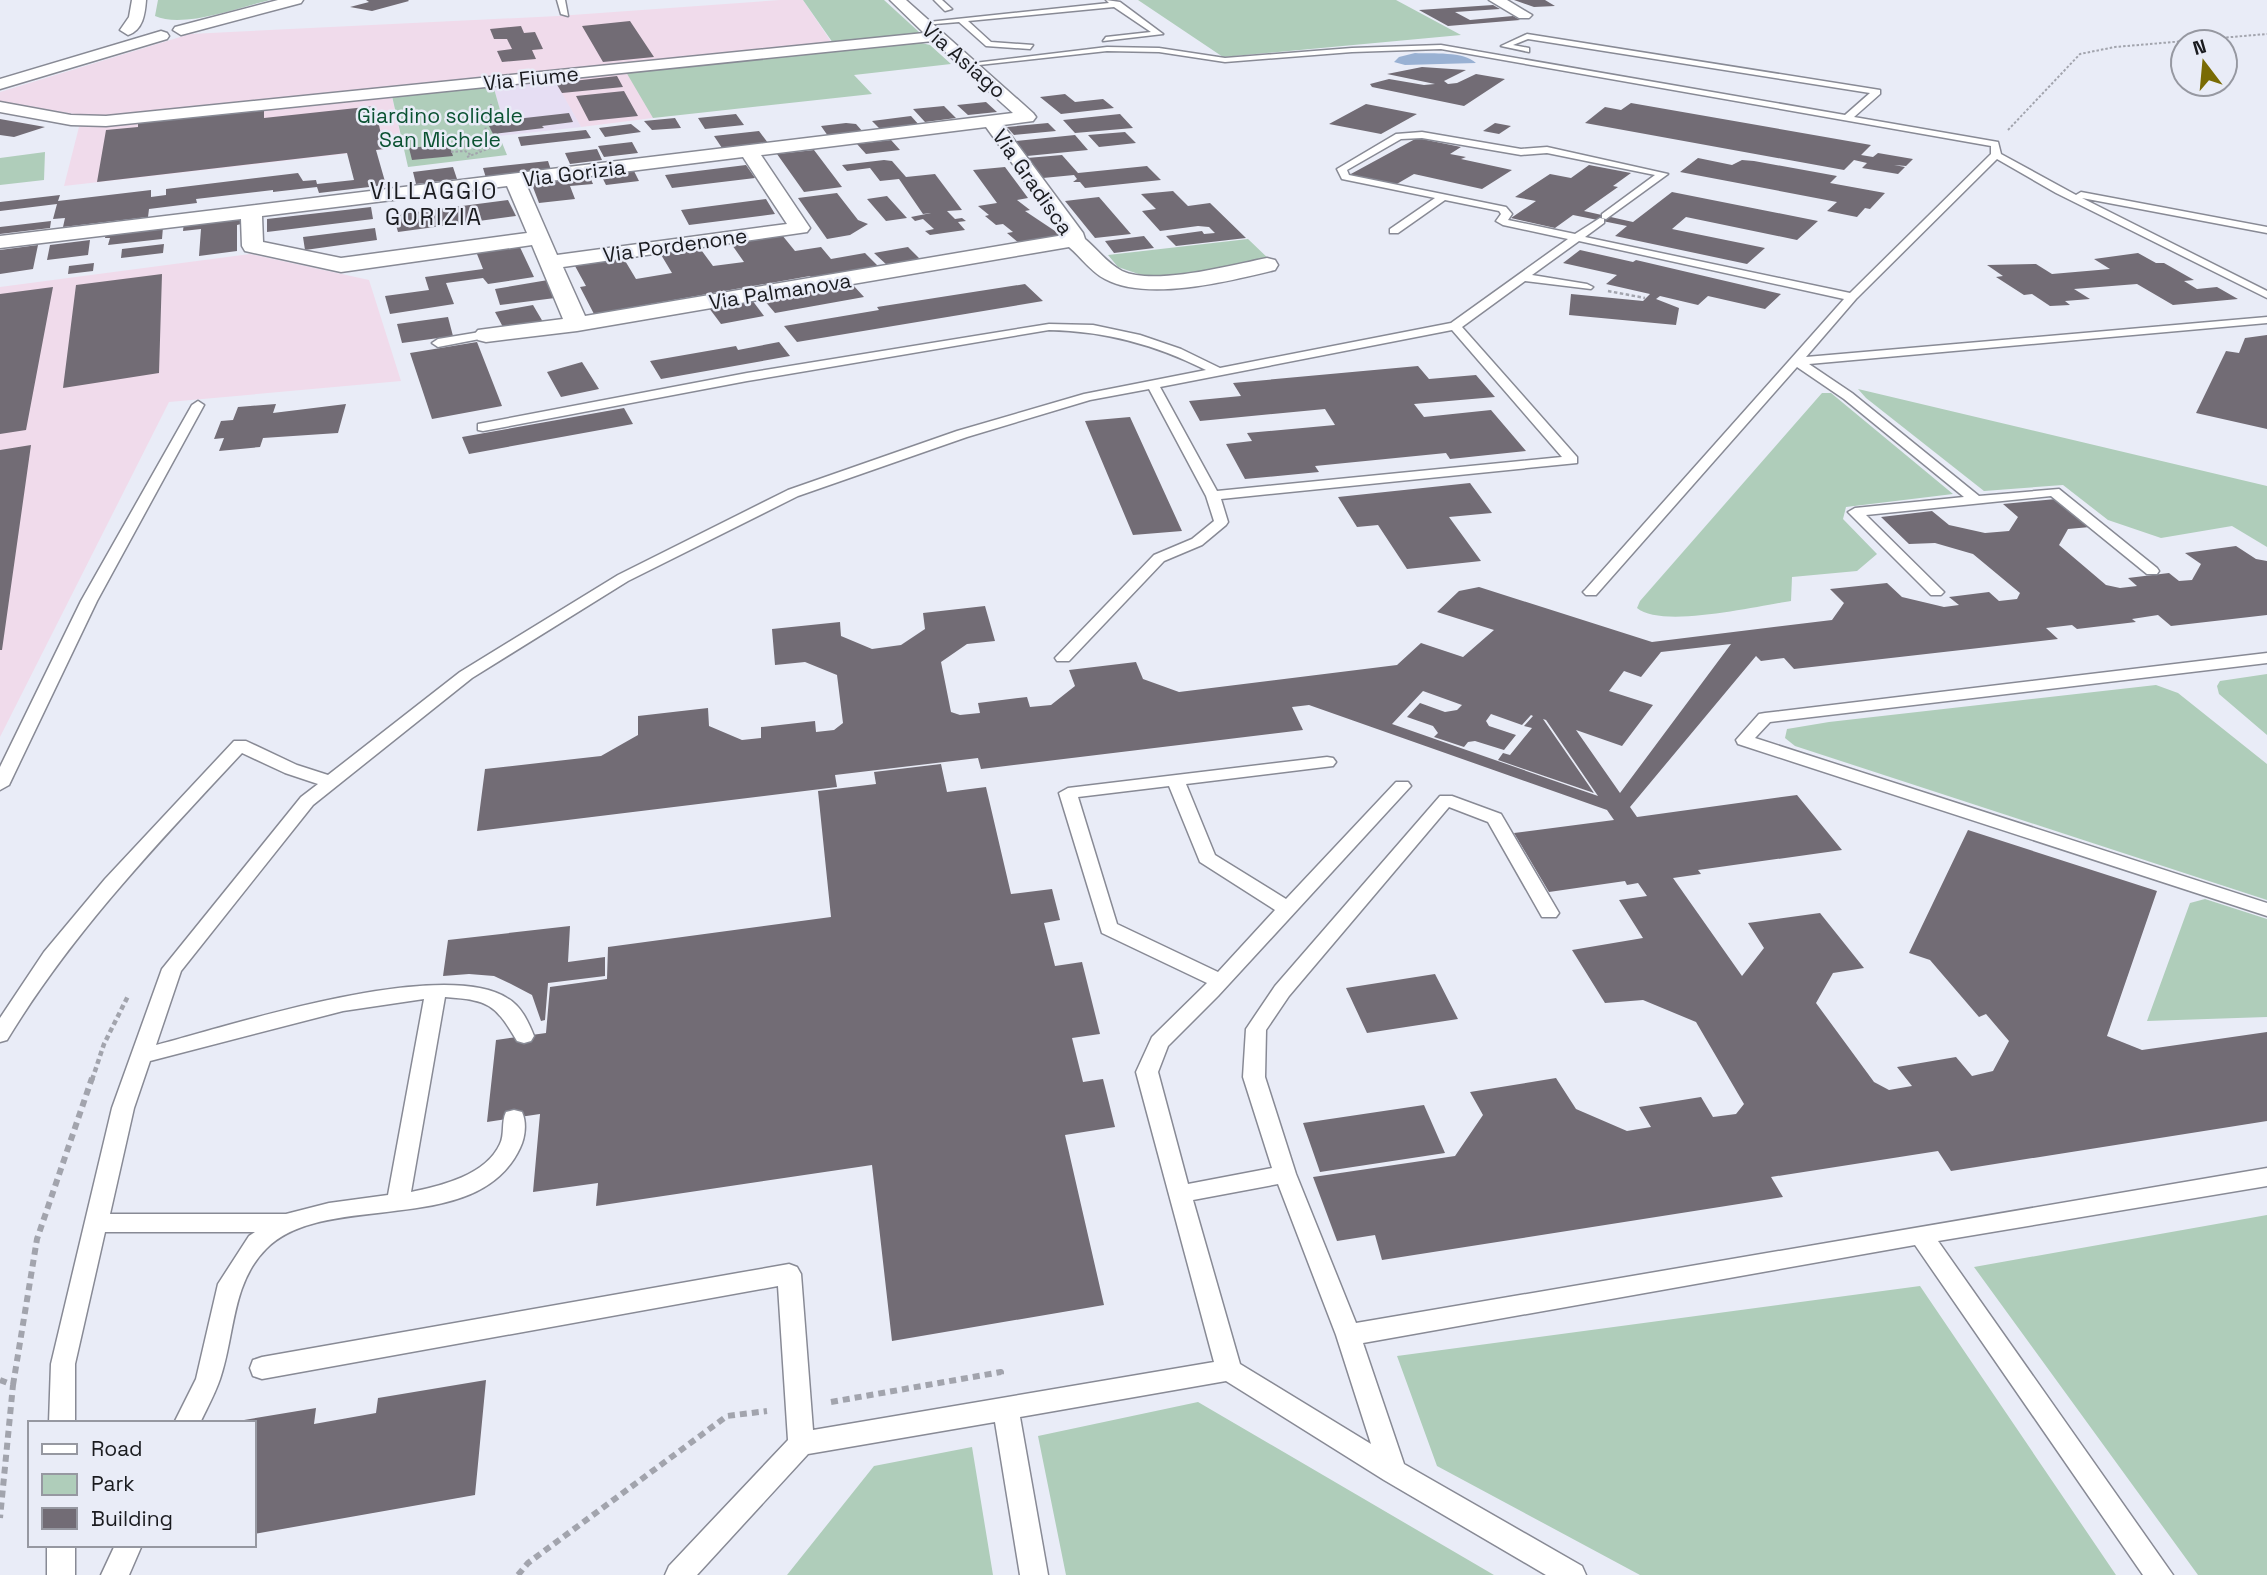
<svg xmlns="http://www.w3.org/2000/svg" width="2267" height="1575" viewBox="0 0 2267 1575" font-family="'Space Grotesk',sans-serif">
	<rect width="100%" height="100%" fill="#e9ecf7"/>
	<!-- industrial -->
	<path fill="#f0dbeb" d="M780,0H803L832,43L627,72L653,118L581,127L553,79L392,97L403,147L64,186L79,127L91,117L0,101V92L190,34L558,16Z
		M250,254L369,280L401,381L169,402L0,737V287Z"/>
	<!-- education -->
	<path fill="#e6def3" d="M554,79L581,127L499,136L493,134L489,126L504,124L493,85Z"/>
	<!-- green -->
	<path fill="#afcdba" d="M158,0H270C241,7 183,29 155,16Z
		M803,0H884L919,32L913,35L833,43Z
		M1138,0H1396L1461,35L1223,57Z
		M917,42L930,45L951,64L854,75L872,94L653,118L626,72Z
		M493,85L504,124L490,126L493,134L498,133L507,155L408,167L392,96Z
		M45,152L44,180L0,185V158Z
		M1248,239L1271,261L1156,280L1118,267L1108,255Z
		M1858,389L2267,486V547L2232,526L2161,538L2108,520L2063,485L1984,491L1866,398Z
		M1822,393H1831L1953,494L1846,507L1843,519L1877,554L1857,571L1792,577L1791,601C1757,606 1662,629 1637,608L1640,601Z
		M2267,674V735L2219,694L2217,686L2220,681Z
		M2156,685L2178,693L2267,764V900L1795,746L1785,738L1787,729L1829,722Z
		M2205,899L2267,919V1017L2147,1021L2190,903Z
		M2267,1215V1575H2198L1974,1267Z
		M1920,1286L2116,1575H1640L1437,1466L1397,1356Z
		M1198,1402L1494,1575H1066L1038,1436Z
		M972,1447L993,1575H787L874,1466Z"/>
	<!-- water -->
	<path fill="#99b1d3" d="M1415,53C1432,54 1464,51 1476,63L1405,65L1394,62L1399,57Z"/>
	<!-- building -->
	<path fill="#726c75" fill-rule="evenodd" d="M366,0H408L409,1L372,11L350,7L369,2Z
		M1514,0H1545L1555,6L1534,7Z
		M1493,5L1500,9L1455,12L1470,20L1513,16L1520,20L1448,26L1419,10Z
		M630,21L654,57L603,62L582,26Z
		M521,26L524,33L535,32L543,49L532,50L536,59L502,62L497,51L512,49L507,39H494L490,29Z
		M1422,67L1466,70L1444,81L1448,84L1457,83L1476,74L1505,79L1464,106L1372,87L1370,84L1389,79L1424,85L1435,84L1387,74Z
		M617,76L623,87L562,93L556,83Z
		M624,91L638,116L589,121L576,96Z
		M1065,94L1075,102L1103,99L1114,108L1061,114L1040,97Z
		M986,102L997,112L968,115L957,105Z
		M1631,103L1871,145L1861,155L1873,157L1878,153L1913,159L1906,166L1894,165L1905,167L1898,174L1862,168L1867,163L1854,160L1844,170L1585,123L1605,107L1621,110Z
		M1366,104L1417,114L1381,134L1329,124Z
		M375,106L384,149L376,150L386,185L319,193L317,187L273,192V190L196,199L197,203L149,209L148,217L63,227L65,218L53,219L57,204L0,211V202L60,195L58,201L151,190V197L166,195V189L298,173L303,181L316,180L317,184L354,180L347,153L97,182L106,130L138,127V122L264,109V118Z
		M944,106L956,118L925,122L913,109Z
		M569,113L573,122L542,126L544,128L493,134L489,126L516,119Z
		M736,114L744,125L705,129L698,118Z
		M1120,114L1133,128L1075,133L1063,120Z
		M911,116L920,126L881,130L872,121Z
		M675,118L681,128L652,130L644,121Z
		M0,119L45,127L14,137L0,135Z
		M846,123L856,124L863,132L828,136L821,126Z
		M1048,123L1056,131L1014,135L1007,127Z
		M1495,123L1511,126L1499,134L1483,131Z
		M631,124L641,132L605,137L599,128Z
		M586,130L591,138L521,146L518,137Z
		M759,131L768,143L722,148L714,136Z
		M1125,132L1136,143L1099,147L1088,135Z
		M1075,135L1088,150L1027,156L1016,141Z
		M1417,138L1461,147L1450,154L1466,157L1461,159L1512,170L1482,189L1414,174L1395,185L1349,175Z
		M891,140L900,150L866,154L857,144Z
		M632,142L638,153L604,157L598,146Z
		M449,144L453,156L412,160L409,148Z
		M597,149L602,160L570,164L565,153Z
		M814,150L842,187L804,192L777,154Z
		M1062,155L1078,173L1147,166L1161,180L1085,188L1080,182H1073L1077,179L1074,175L1043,178L1027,158Z
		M1698,158L1732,165L1742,160L1754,161L1837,176L1830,183L1885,193L1870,209L1865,208L1857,217L1827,211L1837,202L1680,172Z
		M884,160L892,161L906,177L935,174L962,210L947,211L955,219L962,218L966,221L958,222L965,230L930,235L925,231L934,229L923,219L915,221L911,217L931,213L923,214L899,179L880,181L870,168L847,171L842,165Z
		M548,161L551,170L486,178L483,168Z
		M746,165L755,178L672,188L665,175Z
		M1589,165L1631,173L1613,186L1618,187L1584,211L1633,222L1672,192L1818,221L1797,240L1686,217L1672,229L1765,248L1747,264L1615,236L1627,226L1573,215L1555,228L1511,218L1536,201L1515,197L1550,174L1571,178Z
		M453,167L457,179L416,184L413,172Z
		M1005,167L1028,198L1017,200L1030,210L1025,211L1061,235L1019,243L1007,233L1013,232L1003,224L996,225L985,216L989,215L978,206L997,203L973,170Z
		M634,171L639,181L606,185L601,175Z
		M589,175L593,184L570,186L575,199L539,203L531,182Z
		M1173,191L1188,206L1210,203L1246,238L1176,246L1166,236L1202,231L1204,234L1215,233L1209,227L1198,226L1160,231L1142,211L1156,209L1141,194Z
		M837,193L858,220L868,224L850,235L827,239L798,198Z
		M887,196L907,218L886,221L867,199Z
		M1099,197L1131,234L1095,238L1065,201Z
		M766,199L775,214L689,225L681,210Z
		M508,200L516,216L398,232L393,215Z
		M371,207L373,219L267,232V219Z
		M242,216L241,224L237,225V251L199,256L201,229L183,231L184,222Z
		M51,221L50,228L0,234V227Z
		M163,227L162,239L108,245L110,238H105L106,233Z
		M375,228L377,240L305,250L303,237Z
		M782,235L795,251L821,247L831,259L865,253L879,267L812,279L810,276L594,314L580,287L586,286L575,266L624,259L636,279L672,273L660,253L699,247L713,266L744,262L730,242Z
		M1144,236L1154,248L1114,253L1105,241Z
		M90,240L88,255L47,260L50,245Z
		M518,243L534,277L488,284L483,278L446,283L454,304L390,314L385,296L429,290L425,277L483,269L475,249Z
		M164,244L163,253L121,258L122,249Z
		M38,245L33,269L0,274V250Z
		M908,247L922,261L888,266L874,253Z
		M1580,250L1633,262L1636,260L1781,294L1765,309L1708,296L1698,305L1660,296L1656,299L1679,308L1676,325L1569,315L1571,294L1643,301L1650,294L1606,284L1617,275L1563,263Z
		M2138,253L2156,263H2164L2194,280L2184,281L2197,289L2217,287L2238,299L2173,305L2137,284L2074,289L2090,299L2065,301L2070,305L2050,306L2032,294L2024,295L1996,277L2003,276L1987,265L2036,264L2052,274L2110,269L2094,259Z
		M94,263L93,271L68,274L69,266Z
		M162,274L159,373L63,388L76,285Z
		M548,280L555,298L500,305L495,289Z
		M1025,284L1043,301L797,342L784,326L879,310L877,307Z
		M853,285L864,297L775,313L764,300Z
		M53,287L26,430L0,434V294Z
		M752,300L764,316L721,324L709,308Z
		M533,305L543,322L504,329L495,312Z
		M448,317L453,336L402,343L397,324Z
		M2267,335V429L2196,413L2226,351L2239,353L2245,338Z
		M477,342L502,406L432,419L410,353Z
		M779,342L790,356L661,379L650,361L736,346L738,350Z
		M582,362L599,389L561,397L547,372Z
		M1418,366L1429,379L1476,375L1495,397L1414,404L1424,417L1491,410L1526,451L1450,459L1446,453L1315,466L1319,472L1245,479L1226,444L1252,441L1247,433L1335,425L1325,409L1200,421L1189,401L1241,396L1233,383Z
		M276,404L273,413L346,404L338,433L263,438L260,447L219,451L224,438L214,439L221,421L233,420L238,407Z
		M624,408L633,424L469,454L462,437Z
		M1130,417L1182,531L1133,535L1085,421Z
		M31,445L2,650H0V450Z
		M1470,483L1492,513L1449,517L1481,561L1407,569L1378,525L1357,527L1338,497Z
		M2056,499L2090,527L2068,529L2059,545L2106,585L2120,588L2137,586L2128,578L2169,573L2179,581L2192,580L2201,564L2185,553L2236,546L2256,559L2267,561V615L2171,626L2158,615L2132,619L2136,622L2077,629L2072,625L2046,628L2058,639L1794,669L1784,658L1761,661L1756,656L1630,807L1637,817L1797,795L1842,850L1698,870L1701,874L1673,878L1742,976L1764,948L1748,923L1820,913L1864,968L1833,973L1816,1003L1874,1082L1889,1090L1912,1086L1897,1067L1956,1057L1972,1076L1993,1071L2009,1041L1986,1014L1979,1017L1930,960L1909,953L1968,830L2157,891L2107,1036L2142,1050L2267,1032V1121L1951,1171L1938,1151L1771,1177L1783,1197L1382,1260L1375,1235L1337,1241L1313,1177L1455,1156L1483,1115L1470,1092L1556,1078L1576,1109L1627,1131L1651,1127L1639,1107L1701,1097L1713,1117L1736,1114L1744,1104L1696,1022L1643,1000L1605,1003L1572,950L1643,938L1619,900L1647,896L1638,883L1627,885L1625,881L1549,892L1514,833L1614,820L1607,810L1309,705L1292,707L1303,730L981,769L978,758L835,775L837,787L477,831L485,769L601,756L638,735V716L708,708L709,726L742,740L761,738V727L815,721L816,732L834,730L843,723L837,675L805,662L775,665L772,629L840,622L841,636L872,649L901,645L925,629L923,613L985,606L995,641L967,644L941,662L951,712L960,715L980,713L978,703L1027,697L1030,707L1051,705L1075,686L1069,670L1136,662L1143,679L1179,692L1397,665L1421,643L1463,657L1494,630L1437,612L1459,591L1479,587L1652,642L1832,620L1844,603L1830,589L1887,583L1902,597L1944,607L1959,605L1949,597L1989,592L1999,601L2017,599L2020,593L1973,554L1935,543L1909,544L1881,517L1932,511L1949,525L1985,533L2009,531L2018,517L2003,504ZM1731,644L1620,793L1576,730L1622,746L1653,705L1609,691L1624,671L1641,677L1661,652ZM1423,691L1462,705L1457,710L1445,712L1420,703L1407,717L1433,726L1438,733L1434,737L1464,747L1468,742L1475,741L1504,750L1516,735L1489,726L1486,721L1491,714L1522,725L1531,715L1533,716L1524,726L1532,728L1510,755L1503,753L1498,760L1594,793L1543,719L1546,720L1598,796L1392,724Z
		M941,764L947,792L986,787L1011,894L1052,889L1060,920L1044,923L1055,966L1082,962L1100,1034L1072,1038L1083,1082L1103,1079L1115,1127L1065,1135L1104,1305L892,1341L872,1165L596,1206L598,1183L533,1192L540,1114L487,1122L496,1040L546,1033L550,987L607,979L608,947L831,917L818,791L876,784L874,772Z
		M570,926L568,962L605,957V976L548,983L545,1020L541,1021L532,995L511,984L494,976L469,974L443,976L448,940Z
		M1435,974L1458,1019L1367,1033L1346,988Z
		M1424,1105L1445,1153L1320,1172L1303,1123Z
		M486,1380L475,1495L254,1534V1423L238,1421L316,1408L314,1424L376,1413L378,1398Z"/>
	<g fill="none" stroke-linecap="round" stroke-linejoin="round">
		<!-- lane casing -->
		<g stroke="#888a95" stroke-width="3">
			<path id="lane" d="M557,0H565L568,16L561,14Z
				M934,0H942L952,9L945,11Z
				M1106,0L1120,2L1163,34L1103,41L1106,37L1151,32L1114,7L968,21L991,42L1033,45L1030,49L986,46L959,22L923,25L919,23L1109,3Z
				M1527,34L1880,90V94L1854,117L1998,142L2001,154L2076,195L2081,192L2267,227V233L2082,198L2267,291V298L2056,193L1997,159L1856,299L1806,357L2267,317V323L1809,364L1852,393L1979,496L2059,489L2157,568L2159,571L2157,574H2147L2051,496L1866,515L1944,592L1941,595H1931L1848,512L1855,508L1964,497L1844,399L1797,367L1596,595H1586L1583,592L1586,589L1844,299L1579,241L1532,275L1587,284L1593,287L1591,289L1525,281L1462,327L1577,457V463L1221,499L1228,522L1226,525L1202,545L1164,561L1069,661H1057L1055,658L1154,555L1192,539L1214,521L1206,496L1149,389L1090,400L967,437L798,496L628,581L472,678L313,805L181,971L156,1045C232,1025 441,957 507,998C521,1006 528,1021 534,1036L531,1041L524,1043L517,1041C495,1004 489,1000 445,997L411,1192C441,1186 486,1175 500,1144C505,1134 501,1122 506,1112L514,1110L522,1112C527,1123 525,1138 520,1148C477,1240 325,1189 266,1249C231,1284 235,1336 220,1379C215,1394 207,1408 200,1423H174L196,1379L218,1284L249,1236L255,1232H105L75,1364V1423H49L51,1364L112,1108L162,969L301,797L318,784L285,773L242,753C157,844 72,933 7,1040L0,1042V1018L44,952L105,879L234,741H246L297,765L328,775L460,672L618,575L788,490L957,431L1084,394L1206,370C1156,345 1106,331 1049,330L747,381L483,431L478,430V424L747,373L1049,324L1093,325L1140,335L1181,349L1220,368L1451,323L1568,239L1503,225L1496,221L1501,214L1499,211L1445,200L1398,233H1390V229L1435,198L1342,179L1337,169L1396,134L1422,132L1521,149L1547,147L1668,174L1606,219L1602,218V214L1655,175L1547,153L1521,155L1422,138L1401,139L1347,170L1349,175L1506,207L1512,214L1508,220L1575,234L1600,218L1604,219V223L1585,237L1850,293L1991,154V146L1441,49L1352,52L1225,62L1159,52L1107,51L970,66L966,64L1107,47L1159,48L1225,58L1352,48L1441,45L1845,115L1870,93L1528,39L1513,45L1529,48V52L1501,46ZM1452,330L1562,457L1217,491L1160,387ZM424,999L388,1195L329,1203L286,1214H110L134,1108L150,1061L343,1011Z
				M486,331L492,335L490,337L438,347L432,343L438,339Z
				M198,401L204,405L97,601L9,785L0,790V767L81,601L192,405Z
				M2267,653V663L1770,722L1755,738L2267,903V916L1738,744L1736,740L1759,714L1765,713Z
				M1327,757L1333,758L1336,762L1333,766L1186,784L1215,855L1286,899L1396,782H1408L1411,786L1218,996L1168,1046L1158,1072L1188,1184L1272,1168L1243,1077L1246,1029L1275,986L1440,796H1452L1501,814L1559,913L1556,917H1542L1488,822L1449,807L1289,996L1266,1030L1265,1077L1296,1174L1356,1323L2267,1168V1186L1938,1241L2173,1575H2143L1915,1245L1363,1343L1404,1464L1582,1566L1586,1575H1546L1384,1480L1226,1381L1020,1417L1048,1575H1020L995,1422L808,1454L697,1575H665L669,1566L788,1440L778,1286L262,1379L253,1376L250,1368L253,1360L262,1357L789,1264L797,1267L801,1274L813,1430L1214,1362L1136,1072L1152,1037L1207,983L1102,933L1059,793L1068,788ZM1169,786L1200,862L1275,910L1218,972L1117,924L1078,797ZM1278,1184L1336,1335L1371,1444L1240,1364L1193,1200Z
				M47,1545H75V1575H47Z
				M115,1545H142L129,1575H101Z"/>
		</g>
		<!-- street casing -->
		<g stroke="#888a95" stroke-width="3">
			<path id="street" d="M132,0H146C145,14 143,30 128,35L120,30L129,17Z
				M278,0H303L301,3L181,35L173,30L175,27Z
				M890,0H906L1033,113L1036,117L1033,121L1003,125L1083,233L1085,239C1097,249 1108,264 1122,271C1154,286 1232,265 1267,258L1275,260L1278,265L1275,270C1230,281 1147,302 1105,279C1091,272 1081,257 1069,247L577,331L486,342L478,340L474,335L478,330L563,319L532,245L341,272L245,251L242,246L241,219L0,248V236L1013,113L933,41L106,126L71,125L0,112V102L71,115L106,116L924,33ZM986,127L1064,235L585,316L563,267L807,232L810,228L761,155ZM743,157L787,224L557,255L526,184ZM507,186L527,233L341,258L263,242L262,216Z
				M1489,0H1507L1532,15L1529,18H1519Z
				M161,31L167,33L169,36L167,39L0,89V79Z"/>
		</g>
		<!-- path-far3 -->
		<path stroke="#a2a4ad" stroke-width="2" stroke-dasharray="2.5 2" stroke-linecap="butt" d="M2008,130L2080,54L2115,47L2267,34
			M435,136L451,144L482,150
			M451,152L465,151L471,155
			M467,157L500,144L497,138L486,135L485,120L491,113V104"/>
		<!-- path-far2 -->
		<path stroke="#a2a4ad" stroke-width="2.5" stroke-dasharray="3.5 2.5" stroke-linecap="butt" d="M1608,291L1645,298"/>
		<!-- path-far1 -->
		<path stroke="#a2a4ad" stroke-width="4.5" stroke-dasharray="5 3.5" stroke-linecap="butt" d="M92,1080L104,1044L128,996"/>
		<!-- path -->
		<path stroke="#a2a4ad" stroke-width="6" stroke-dasharray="7 5" stroke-linecap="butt" d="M0,1380L13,1385L0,1518
			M13,1385L37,1239L92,1078
			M831,1402L1001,1372V1377
			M518,1575L528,1563L727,1416L767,1411"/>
		<!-- lane -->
		<use href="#lane" fill="#fff" fill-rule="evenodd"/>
		<!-- street -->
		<use href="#street" fill="#fff" fill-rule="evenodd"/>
	</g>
	<g text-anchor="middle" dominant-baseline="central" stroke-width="5" stroke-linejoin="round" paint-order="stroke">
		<!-- far-street labels -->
		<g font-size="21" fill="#1a1b1f" stroke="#e9ecf7">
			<text transform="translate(964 60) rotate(41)">Via Asiago</text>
			<text transform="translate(531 78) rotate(-6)">Via Fiume</text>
			<text transform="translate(574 173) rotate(-7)">Via Gorizia</text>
			<text transform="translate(1033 182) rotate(55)">Via Gradisca</text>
			<text transform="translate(675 245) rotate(-8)">Via Pordenone</text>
			<text transform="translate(780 291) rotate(-9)">Via Palmanova</text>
		</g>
		<!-- far-park labels -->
		<g font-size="21" fill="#0b5232" stroke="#e9ecf7">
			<text x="440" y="115">Giardino solidale<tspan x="440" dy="24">San Michele</tspan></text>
		</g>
		<!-- far-neighbourhood labels -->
		<g font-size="23" letter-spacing="2" fill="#1a1b1f" stroke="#e9ecf7">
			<text x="434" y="191">VILLAGGIO<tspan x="434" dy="26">GORIZIA</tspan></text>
		</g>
	</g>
	<!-- legend -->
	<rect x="28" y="1421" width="228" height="126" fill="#e9ecf7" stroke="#9698a1" stroke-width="2"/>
	<rect x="42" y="1444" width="35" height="10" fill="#ffffff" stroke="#9698a1" stroke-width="2"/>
	<text x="91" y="1456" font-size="21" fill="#1a1b1f">Road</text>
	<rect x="42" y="1474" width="35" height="21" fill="#afcdba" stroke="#9698a1" stroke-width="2"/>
	<text x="91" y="1491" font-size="21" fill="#1a1b1f">Park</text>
	<rect x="42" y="1508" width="35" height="21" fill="#726c75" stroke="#9698a1" stroke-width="2"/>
	<text x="91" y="1526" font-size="21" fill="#1a1b1f">Building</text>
	<!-- north arrow -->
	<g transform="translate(2204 63) rotate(344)"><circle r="33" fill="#e9ecf7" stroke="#9698a1" stroke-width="2"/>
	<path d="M0-5L12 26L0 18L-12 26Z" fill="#796b04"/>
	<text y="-10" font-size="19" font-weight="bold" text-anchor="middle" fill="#1a1b1f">N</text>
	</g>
</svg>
